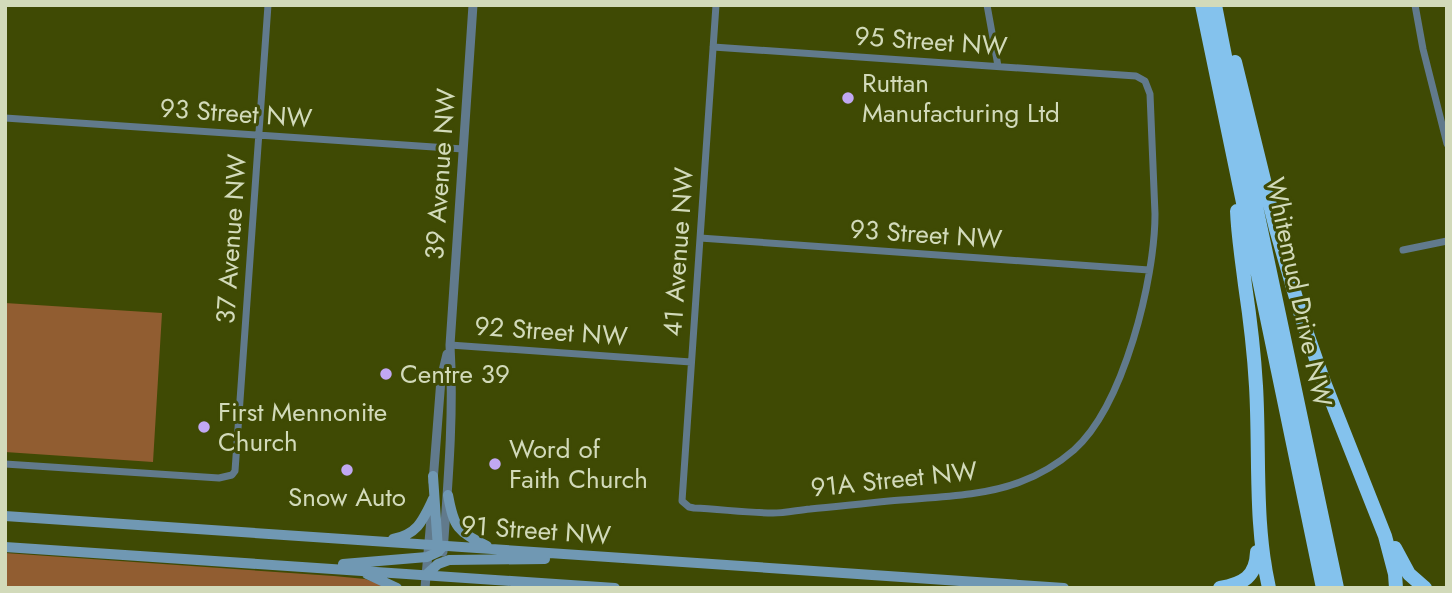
<svg xmlns="http://www.w3.org/2000/svg" width="1452" height="593" viewBox="0 0 1452 593" font-family="Jost,sans-serif">
	<rect width="100%" height="100%" fill="#3f4a04"/>
	<!-- green -->
	<path fill="#915d31" d="M5,303L162,313L153,462L5,452Z
		M5,553L334,576L365,579L391,588H5Z"/>
	<g fill="none" stroke-linecap="round" stroke-linejoin="round">
		<!-- minor -->
		<path stroke="#617a8c" stroke-width="7" d="M987,5L998,66
			M1415,5L1423,49L1447,144
			M713,47L1136,76L1145,81L1150,94L1155,214C1155,279 1124,405 1074,450C1059,463 1039,475 1020,482C982,497 930,497 889,501C863,504 837,506 810,509C798,510 786,513 773,513C747,513 720,509 694,508L689,507L682,501L716,5
			M5,118L463,149
			M700,238L1149,270
			M1403,250L1447,241
			M450,345L691,362
			M5,464L219,478L232,475L235,471L268,5"/>
		<!-- tertiary -->
		<path stroke="#617a8c" stroke-width="9" d="M433,482L441,379L447,354
			M443,552C448,483 454,414 450,345L473,5
			M425,588L432,507"/>
		<!-- secondary -->
		<path stroke="#7098b3" stroke-width="10" d="M433,476L438,549
			M448,495C454,528 457,531 487,546
			M5,516L1064,588
			M393,539C418,534 423,520 433,499
			M5,547L615,588
			M343,564L427,557L438,552L443,546
			M367,574L397,588
			M426,575L438,564L449,560L545,559"/>
		<!-- motorway -->
		<path stroke="#84c2ed" stroke-width="14" d="M1202,5L1323,588
			M1215,5L1235,107L1337,588
			M1235,62L1276,229L1303,322L1324,382L1385,536L1395,574L1396,588
			M1237,211C1238,236 1242,260 1245,285C1250,318 1254,352 1256,386C1260,453 1254,522 1269,588
			M1395,548L1409,574L1425,588
			M1220,588C1243,584 1256,577 1257,552"/>
	</g>
	<!-- markers -->
	<g fill="#c1a8f3" stroke="#3f4a04" stroke-width="2.5">
		<circle cx="848" cy="98" r="7"/>
		<circle cx="386" cy="374" r="7"/>
		<circle cx="204" cy="427" r="7"/>
		<circle cx="495" cy="464" r="7"/>
		<circle cx="347" cy="470" r="7"/>
	</g>
	<g text-anchor="middle" dominant-baseline="central" stroke-width="6" stroke-linejoin="round" paint-order="stroke">
		<!-- street labels -->
		<g font-size="26" fill="#d2daba" stroke="#3f4a04">
			<text transform="translate(931 41) rotate(4)">95 Street NW</text>
			<text transform="translate(236 113) rotate(4)">93 Street NW</text>
			<text transform="translate(440 174) rotate(-86)">39 Avenue NW</text>
			<text transform="translate(926 234) rotate(4)">93 Street NW</text>
			<text transform="translate(231 239) rotate(-86)">37 Avenue NW</text>
			<text transform="translate(678 252) rotate(-86)">41 Avenue NW</text>
			<text transform="translate(1299 292) rotate(78)">Whitemud Drive NW</text>
			<text transform="translate(551 331) rotate(4)">92 Street NW</text>
			<text transform="translate(894 479) rotate(-6)">91A Street NW</text>
			<text transform="translate(536 530) rotate(4)">91 Street NW</text>
		</g>
		<!-- poi labels -->
		<g font-size="26" fill="#d2daba" stroke="#3f4a04" text-anchor="start">
			<text x="862" y="83">Ruttan<tspan x="862" dy="30">Manufacturing Ltd</tspan></text>
			<text x="400" y="374">Centre 39</text>
			<text x="218" y="412">First Mennonite<tspan x="218" dy="30">Church</tspan></text>
			<text x="509" y="449">Word of<tspan x="509" dy="30">Faith Church</tspan></text>
			<text x="347" y="497" text-anchor="middle">Snow Auto</text>
		</g>
	</g>
	<!-- border -->
	<rect width="1452" height="593" fill="none" stroke="#d2daba" stroke-width="14"/>
</svg>
